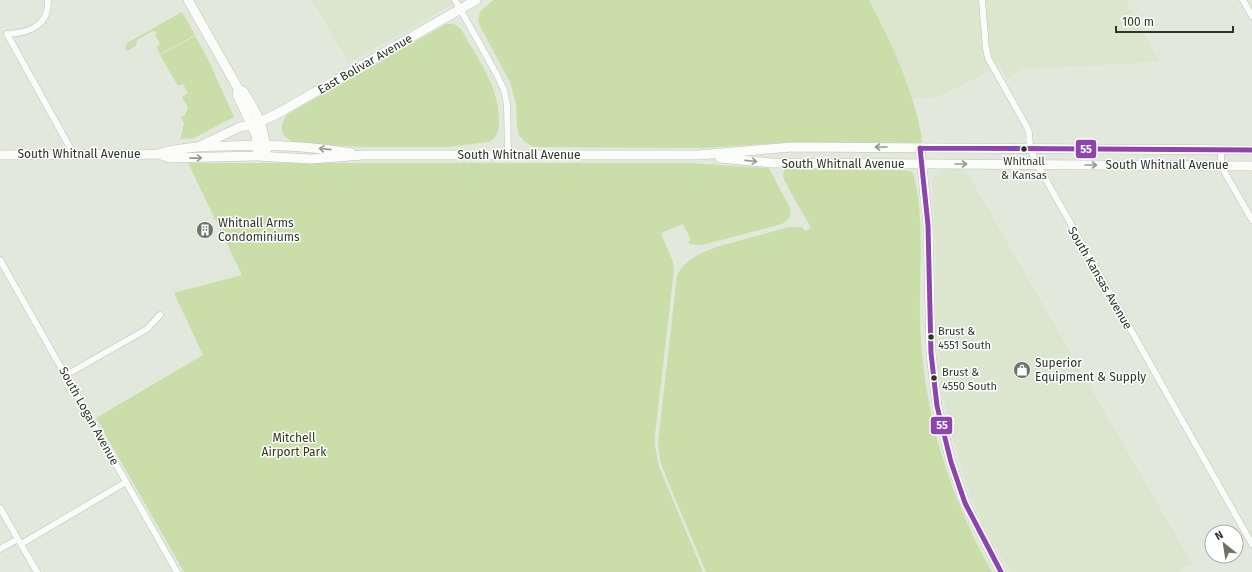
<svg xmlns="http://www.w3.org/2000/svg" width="1252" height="572" viewBox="0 0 1252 572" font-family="'Fira Sans',sans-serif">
	<rect width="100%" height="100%" fill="#e2e8db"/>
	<!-- built -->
	<path fill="#dce6cf" d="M312,0H460L349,63Z
		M869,0H1126L1159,62L1022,69L1008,79L1000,66L937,97L912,99L904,74L892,46Z
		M942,169H965L1192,564L1178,572H1010L984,526L970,495L952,436L941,385L936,343V245L932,182L936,173Z"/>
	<!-- green -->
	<path fill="#cadeaa" d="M493,0H869C886,32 901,64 912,98C916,113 921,127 922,143L796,142L704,148L534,147L525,142L519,135L517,127L516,104L510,82L481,28L478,21L480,12Z
		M182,12L195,35L160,54L156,47L160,44L155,34L157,32L153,31L137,40L136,46L127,51L125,48L127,43Z
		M446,24H454L461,29C477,58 500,87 499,122C499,131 497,138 488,142L448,147H364L294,143L284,136C280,127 282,121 288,114Z
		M195,36L207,57L234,117L194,138L180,139L184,124L181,117L185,115L188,107L182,97L188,93L183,84L178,86L160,55Z
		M188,163H688L769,168L790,208C792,216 788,220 782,224L702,245L690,244L688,242L691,240L683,224L661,233L673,262L674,270L655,435V446L659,467L703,572H184L96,418L203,355L174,293L242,275Z
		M785,169L905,170L912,172L914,176C925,222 919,270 920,318C922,408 948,494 992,572H706L669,484L660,460L658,442L660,425L677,276C688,250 729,244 753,237C765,234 777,230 789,227H802L805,231L811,228L784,180L783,174Z"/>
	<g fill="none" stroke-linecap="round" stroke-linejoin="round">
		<!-- street casing -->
		<g stroke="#bfc3b9" stroke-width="7">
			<path id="street" d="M48,0C49,26 29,33 7,34L73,153
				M455,0L496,73L504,90L507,105L508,155
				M982,0L986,49L988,58L1027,127L1029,133L1030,148L1037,164L1252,544
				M1243,0L1252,16
				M1221,151V166L1252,220
				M0,260L177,572
				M66,375L147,329L160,315
				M0,508L37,572
				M21,544L126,482
				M0,549L18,539"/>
		</g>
		<!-- secondary casing -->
		<g stroke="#bfc3b9" stroke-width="10">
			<path id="secondary" d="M188,0L239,90L243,91C257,113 264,125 266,151
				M239,90L237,94L256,135L257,150
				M200,146L240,127L252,125L275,115L476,0
				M920,148L928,225L931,353L937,406L951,462L965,503L1001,572
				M158,154C180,147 204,146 228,146C269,144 310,146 351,153
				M0,155L158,154L170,158L257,156L311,159L363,155H698L792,147L1252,150
				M720,158L772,163L1252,166"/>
		</g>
		<!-- street -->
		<use href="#street" stroke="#fbfcfa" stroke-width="6"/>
		<!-- secondary -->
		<use href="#secondary" stroke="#fbfcfa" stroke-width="9"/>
		<!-- bus-1 casing -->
		<g stroke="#fff" stroke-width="8">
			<path id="bus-1" d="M920,148L928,225L931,353L937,406L951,462L965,503L1001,572
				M920,148L1252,150"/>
		</g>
		<!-- bus-1 -->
		<use href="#bus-1" stroke="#8e44ad" stroke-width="5"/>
	</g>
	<!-- one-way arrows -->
	<defs><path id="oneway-shaft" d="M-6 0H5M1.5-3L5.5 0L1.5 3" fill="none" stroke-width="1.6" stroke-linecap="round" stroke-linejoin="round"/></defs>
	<g stroke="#959892">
		<use href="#oneway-shaft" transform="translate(881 147) rotate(-180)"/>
		<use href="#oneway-shaft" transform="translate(325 149) rotate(-174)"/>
		<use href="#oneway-shaft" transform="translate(196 158) rotate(-1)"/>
		<use href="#oneway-shaft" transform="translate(751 161) rotate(6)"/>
		<use href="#oneway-shaft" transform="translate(961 164)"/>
		<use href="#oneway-shaft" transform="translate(1091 165)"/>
	</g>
	<!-- icons -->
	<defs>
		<g id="building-disc" transform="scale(0.9)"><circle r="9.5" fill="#6e7267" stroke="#fff"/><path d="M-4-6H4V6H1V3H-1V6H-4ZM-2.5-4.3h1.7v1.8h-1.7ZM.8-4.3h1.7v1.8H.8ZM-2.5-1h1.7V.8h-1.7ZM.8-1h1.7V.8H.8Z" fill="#fff"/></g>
		<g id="shop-disc" transform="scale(0.9)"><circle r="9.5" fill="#6e7267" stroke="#fff"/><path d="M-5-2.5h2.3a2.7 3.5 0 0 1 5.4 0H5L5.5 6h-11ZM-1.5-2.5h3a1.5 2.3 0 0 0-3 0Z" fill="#fff"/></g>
	</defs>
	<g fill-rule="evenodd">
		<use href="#building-disc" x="205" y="230"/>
		<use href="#shop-disc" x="1022" y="370"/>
	</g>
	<!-- markers -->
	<g fill="#2f3329" stroke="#fff" stroke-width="1.5">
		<circle cx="1024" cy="149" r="3.5"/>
		<circle cx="931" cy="337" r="3.5"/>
		<circle cx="934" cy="378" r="3.5"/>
	</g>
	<g text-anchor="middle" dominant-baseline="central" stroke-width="3" stroke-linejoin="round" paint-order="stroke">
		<!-- bus labels -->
		<g font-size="11" fill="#2f3329" stroke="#fff" text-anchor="start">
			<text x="1024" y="161" text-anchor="middle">Whitnall<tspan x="1024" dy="14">&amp; Kansas</tspan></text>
			<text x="938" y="331">Brust &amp;<tspan x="938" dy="14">4551 South</tspan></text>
			<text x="942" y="372">Brust &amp;<tspan x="942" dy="14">4550 South</tspan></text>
		</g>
		<!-- street labels -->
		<g font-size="12" fill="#2f3329" stroke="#fff">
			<text transform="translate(365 64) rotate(-30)">East Bolivar Avenue</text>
			<text x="79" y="154">South Whitnall Avenue</text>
			<text x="519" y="155">South Whitnall Avenue</text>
			<text x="843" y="164">South Whitnall Avenue</text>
			<text x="1167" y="165">South Whitnall Avenue</text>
			<text transform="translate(1100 278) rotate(60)">South Kansas Avenue</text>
			<text transform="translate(89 416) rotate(61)">South Logan Avenue</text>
		</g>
		<!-- poi labels -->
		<g font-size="12" fill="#2f3329" stroke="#fff" text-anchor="start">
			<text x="218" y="223">Whitnall Arms<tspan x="218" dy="14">Condominiums</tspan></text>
			<text x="1035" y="363">Superior<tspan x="1035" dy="14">Equipment &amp; Supply</tspan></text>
		</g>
		<!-- park labels -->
		<g font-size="12" fill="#2d3a15" stroke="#fff">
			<text x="294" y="438">Mitchell<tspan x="294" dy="14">Airport Park</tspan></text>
		</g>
	</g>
	<g stroke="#fff" stroke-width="1.5">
		<rect x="1075" y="139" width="22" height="20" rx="4" fill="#8e44ad"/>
		<rect x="930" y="416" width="23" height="19" rx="4" fill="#8e44ad"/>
	</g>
	<g font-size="11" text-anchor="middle" font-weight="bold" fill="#fff">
		<text x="1086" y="153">55</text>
		<text x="942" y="429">55</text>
	</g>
	<!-- north arrow -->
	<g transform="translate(1224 544) rotate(330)"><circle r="19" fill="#ffffff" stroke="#acada9"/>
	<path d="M0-3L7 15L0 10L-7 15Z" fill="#6e7267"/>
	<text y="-6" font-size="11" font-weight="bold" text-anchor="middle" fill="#2f3329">N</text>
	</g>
	<!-- scale -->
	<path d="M1116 26v6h117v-6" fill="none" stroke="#2f3329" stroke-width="2"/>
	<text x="1122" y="26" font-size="12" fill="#2f3329" stroke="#ffffff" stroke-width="3" paint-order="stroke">100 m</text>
</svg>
